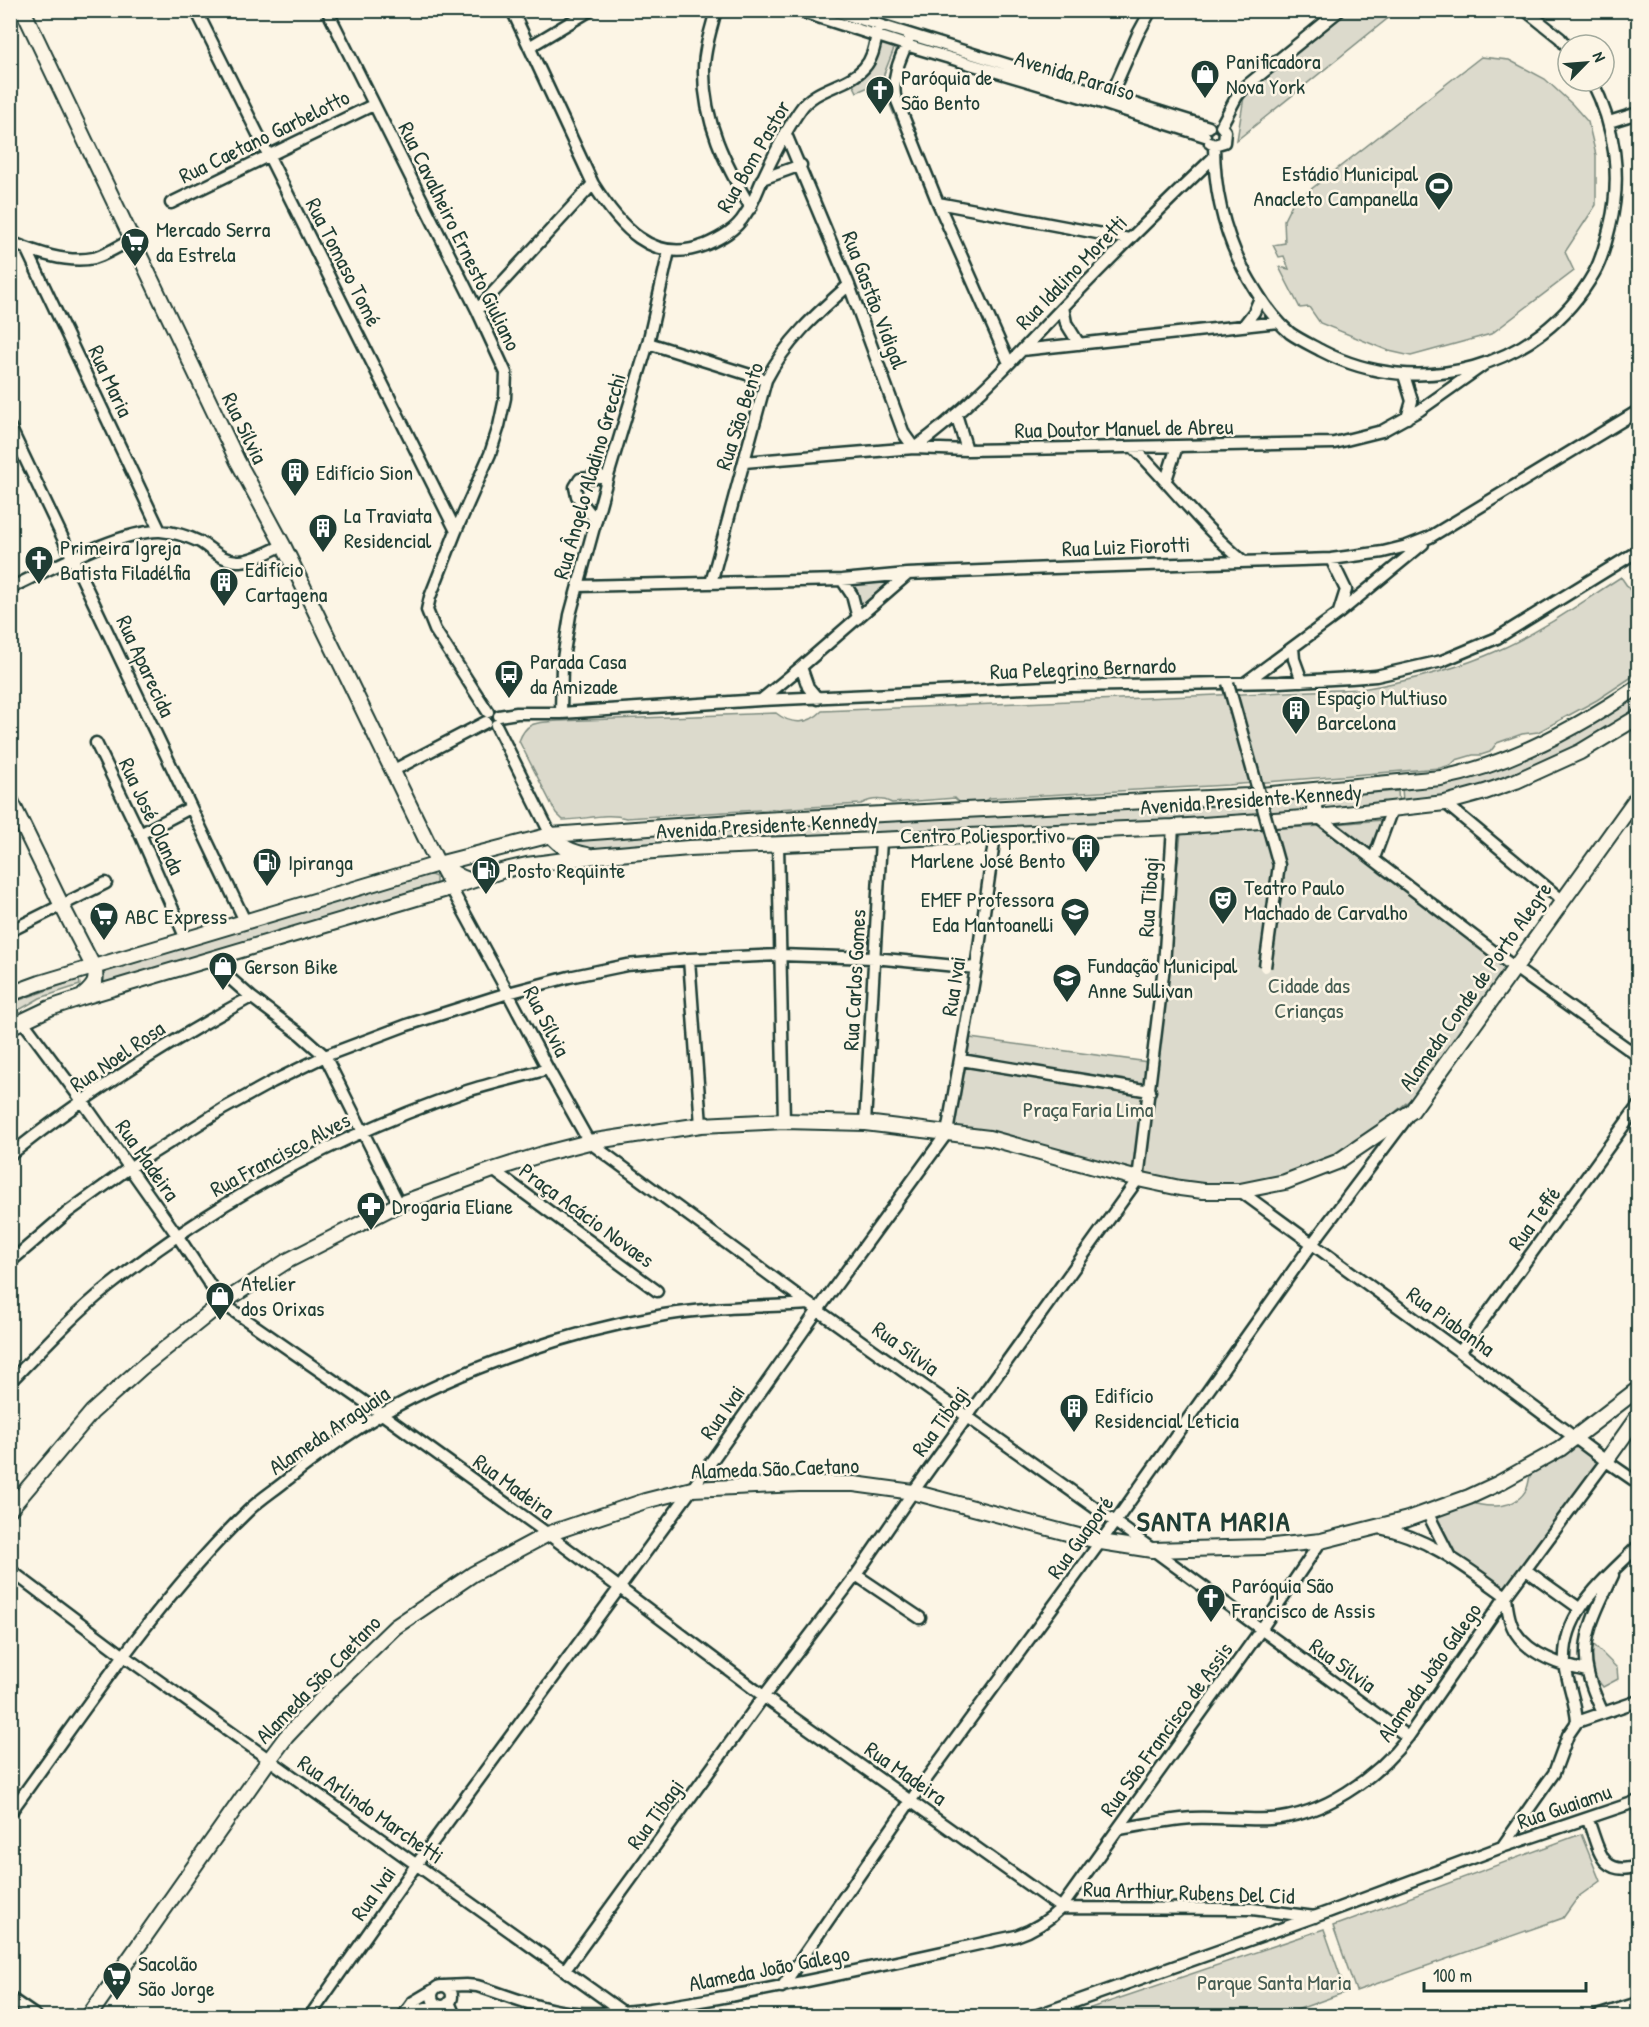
<svg xmlns="http://www.w3.org/2000/svg" width="1649" height="2027" viewBox="0 0 1649 2027" font-family="'Patrick Hand',sans-serif">
	<rect width="100%" height="100%" fill="#fcf5e5"/>
	<filter id="ink" filterUnits="userSpaceOnUse"><feTurbulence type="fractalNoise" baseFrequency=".0167" numOctaves="2"/><feDisplacementMap in="SourceGraphic" scale="12" xChannelSelector="R" yChannelSelector="G"/><feConvolveMatrix kernelMatrix="1 2 1 2 8 2 1 2 1" color-interpolation-filters="sRGB"/></filter>
	<g filter="url(#ink)">
		<!-- green -->
		<path fill="#dcdacc" stroke="#7e8c80" stroke-width="1.5" d="M1349,11H1397L1237,140L1244,97L1320,31Z
			M889,43L895,46L884,74V84L902,128L899,126L880,82L857,92L853,84L866,73L881,45Z
			M1481,57L1509,60L1545,79L1572,104L1588,122L1596,155V205L1565,252L1574,271L1491,334L1411,356L1389,351L1320,323L1309,307L1300,308L1279,267L1289,269L1284,256L1279,257L1273,245L1285,243L1284,220L1292,204Z
			M1621,577L1638,602V673L1597,700L1538,732L1522,734L1497,743L1490,752L1481,755H1473L1456,760L1451,765L1440,768L1228,785L990,798L984,801L961,804L955,798L892,803C882,798 871,799 861,804L626,818C606,812 584,820 563,820L556,813L519,741C527,720 538,723 558,721L776,713C791,725 808,725 822,711L1362,689C1409,681 1455,670 1499,650C1542,631 1582,602 1621,577Z
			M897,581L862,610L852,583Z
			M1638,692V712L1606,734L1520,772L1450,798L1403,803L1402,787L1447,784L1513,759Z
			M1398,791L1399,804L1347,811L578,849L570,846L575,840L582,838L776,823L1328,796Z
			M1382,820L1373,852L1336,824Z
			M1324,826L1505,968L1418,1093L1351,1149L1288,1175L1232,1189L1144,1178L1181,833Z
			M428,874L436,877V884L104,984V972Z
			M79,979L80,985L40,998L21,1009L11,1007V1003Z
			M970,1038L1148,1062L1137,1177L954,1128Z
			M1577,1443L1601,1462L1503,1591L1453,1557L1431,1514L1466,1501C1485,1508 1516,1511 1527,1488C1529,1483 1530,1475 1531,1469Z
			M1593,1644L1617,1668L1618,1679L1603,1687L1589,1669Z
			M1581,1834L1600,1881L1578,1897L1563,1918L1356,1991L1333,1926Z
			M1324,1929L1346,1992L1280,2016H1067Z"/>
		<g fill="none" stroke-linecap="round" stroke-linejoin="round">
			<!-- minor casing -->
			<g stroke="#1f3d34" stroke-width="15">
				<path id="minor" d="M196,10L456,531
					M327,10L477,310L506,373L505,398L499,426L490,454L456,531L430,597L427,610L435,630L488,712
					M512,10L593,184C619,225 652,266 705,245C721,238 736,230 745,215C753,204 757,191 763,178C774,155 785,131 800,110C815,87 847,87 864,68C875,56 875,40 879,25
					M716,10C711,30 704,49 704,69C703,121 725,164 751,208
					M796,10L906,45L1102,103L1205,136
					M831,10L1209,127
					M1525,10L1560,38L1568,48
					M908,41C900,59 892,75 895,96L938,203L1009,363
					M529,47L591,10
					M1108,102L1138,34L1151,10
					M1609,122L1638,113
					M1221,126L1237,96L1245,87L1340,10
					M785,132L849,285L904,434L914,448C970,408 1018,354 1066,304C1114,254 1164,205 1214,157
					M1210,143L1214,145L1224,142L1225,131L1221,126
					M1214,145C1214,199 1227,246 1256,291C1265,306 1276,321 1290,333C1300,340 1311,345 1322,351C1418,401 1540,369 1594,273C1602,259 1606,242 1610,226C1622,177 1615,126 1592,81
					M762,179L801,165
					M171,203L373,105
					M938,203L1129,239
					M10,242C35,252 67,264 94,258C107,254 120,246 132,239
					M26,248L160,531
					M1063,307L1066,323L1079,344
					M477,310L593,184
					M1244,325L1254,312L1260,298
					M648,343L766,380
					M1022,350L1279,322
					M1404,375L1412,401L1407,418
					M956,414L967,450
					M10,427L245,921
					M1134,448C1171,485 1203,528 1243,561
					M744,462L914,448L967,450L1334,443L1382,431L1420,410L1485,364
					M1166,480L1177,446
					M596,521L577,496L575,487L580,479L608,476
					M1331,559L1346,590L1339,612
					M842,580L852,595L858,618
					M711,583L766,380C786,341 816,314 849,285
					M578,586L842,580L907,574L1053,568L1331,559L1383,552L1407,546L1430,537L1638,411
					M10,588C47,571 121,530 160,531C174,532 187,536 200,542C213,550 223,562 240,561C255,560 270,551 283,545
					M1293,648L1294,659L1302,681
					M801,667L808,687L818,699
					M1246,682L1339,613L1423,544
					M761,700L801,667L907,575
					M561,713L562,665L570,615L608,476L648,343L669,251
					M499,716L517,713H561L761,700L1071,686L1279,682L1351,678L1376,676L1442,661L1497,638L1638,551
					M496,725L551,835
					M96,743L140,834L186,939
					M392,771L486,722
					M1445,803L1562,900
					M1318,817L1515,968L1638,1056
					M140,834L190,808
					M778,844L784,1121
					M1374,858L1392,809
					M438,864L508,993L548,1069L589,1142L809,1304L1115,1522L1408,1737
					M10,931L106,883
					M689,959L701,1125
					M209,960L251,997L300,1034L325,1056L399,1204
					M22,1020L83,1102L177,1235L222,1303L382,1414L548,1534L774,1704L1061,1908
					M961,1060L1150,1091
					M865,1123L881,840
					M10,1155C85,1095 167,1043 251,997
					M493,1170L657,1291
					M1240,1191L1460,1352L1606,1461L1638,1483
					M10,1262L68,1212L129,1168L223,1109L272,1082L325,1056L407,1025L508,993L569,977L627,965L689,959L780,955L874,958L976,968
					M1460,1352L1638,1106
					M10,1382C42,1349 73,1315 108,1287C215,1202 335,1136 464,1092C492,1083 520,1077 548,1069
					M1427,1512L1450,1557
					M1380,1528C1428,1537 1467,1568 1506,1596
					M10,1570L124,1656L623,2012
					M1526,1570L1579,1608
					M856,1575L920,1618
					M1506,1596C1507,1609 1509,1623 1516,1633C1530,1655 1563,1666 1587,1671
					M1603,1713C1597,1700 1591,1687 1588,1673C1579,1638 1599,1605 1613,1575
					M1577,1722C1576,1702 1567,1683 1565,1663C1562,1611 1606,1579 1638,1546
					M1577,1722L1638,1701
					M10,1813C84,1711 158,1598 248,1511C260,1499 275,1490 288,1479C317,1456 349,1433 382,1414C464,1367 571,1331 664,1315C711,1307 761,1307 809,1304
					M1588,1820C1599,1848 1600,1878 1638,1866
					M1119,1829C1143,1825 1167,1820 1192,1818C1217,1817 1244,1820 1270,1819C1323,1816 1376,1778 1408,1737L1506,1596L1606,1461
					M1502,1847L1554,1773L1568,1735L1577,1722
					M1061,1908L1252,1909L1315,1917
					M565,1970L764,1696L856,1575L913,1492L1138,1179L1164,966L1173,827
					M444,1986L466,1985L477,1986C510,1996 542,2011 578,2013C632,2015 682,2004 735,1995C830,1978 923,1956 1016,1936C1034,1930 1048,1921 1061,1908L1260,1631L1321,1541
					M432 1996a10 10 0 1 1 20 0a10 10 0 1 1-20 0Z
					M782,1987L916,1793L1115,1522L1312,1244L1406,1119
					M10,1998L36,2016
					M449,2002L455,2016
					M310,2016L416,1865L692,1489L818,1310L947,1133L976,968L995,835
					M403,2016L413,2002L435,1989
					M405,2016L421,2009L438,2005
					M1035,2016L1328,1912L1502,1847L1638,1801
					M1597,2016L1638,2003"/>
			</g>
			<!-- major casing -->
			<g stroke="#1f3d34" stroke-width="18">
				<path id="major" d="M23,10L237,460L283,545L438,864
					M10,799L62,906L94,968C98,981 94,986 84,995
					M1318,817L1314,806L1326,789
					M551,835C561,847 571,852 587,855
					M438,864L461,877L471,881
					M10,994L40,983L438,864L551,835L761,820L1249,796L1441,778C1512,764 1579,727 1638,687
					M10,1027L50,1008L83,997L450,888L501,871L527,865L595,856L689,848L1173,827L1318,817L1445,803L1485,792L1516,781L1580,752L1638,717
					M1606,1461L1638,1416
					M10,1509L92,1412L141,1368L222,1303L287,1261L399,1204L493,1170L546,1153L589,1142L701,1125L784,1121L865,1123L989,1138L1138,1179L1180,1188L1203,1191H1240L1285,1182L1337,1162L1412,1111L1638,796
					M89,2016L269,1760L286,1737L331,1689L395,1627L473,1574L548,1534L645,1501L692,1489L799,1484H854L913,1492L1101,1542L1152,1550L1264,1547L1321,1541L1408,1519L1469,1497L1497,1484L1560,1449L1638,1389"/>
			</g>
			<!-- minor -->
			<use href="#minor" stroke="#fcf5e5" stroke-width="10"/>
			<!-- major -->
			<use href="#major" stroke="#fcf5e5" stroke-width="14"/>
			<!-- minor-bridge casing -->
			<g stroke="#1f3d34" stroke-width="15" stroke-linecap="butt">
				<path id="minor-bridge" d="M1228,683L1279,865L1265,967"/>
			</g>
			<!-- minor-bridge -->
			<use href="#minor-bridge" stroke="#fcf5e5" stroke-width="10"/>
		</g>
	</g>
	<!-- icons -->
	<defs>
		<g id="shop-pin" transform="scale(1.5)"><path d="M0 17L-7.5 6A9.5 9.5 0 1 1 7.5 6Z" fill="#1f3d34" stroke="#fcf5e5"/><path d="M-5-2.5h2.3a2.7 3.5 0 0 1 5.4 0H5L5.5 6h-11ZM-1.5-2.5h3a1.5 2.3 0 0 0-3 0Z" fill="#fff"/></g>
		<g id="church-pin" transform="scale(1.5)"><path d="M0 17L-7.5 6A9.5 9.5 0 1 1 7.5 6Z" fill="#1f3d34" stroke="#fcf5e5"/><path d="M-1.2-6h2.4v3.5h3.3v2.4h-3.3V6h-2.4V-.1h-3.3v-2.4h3.3Z" fill="#fff"/></g>
		<g id="stadium-pin" transform="scale(1.5)"><path d="M0 17L-7.5 6A9.5 9.5 0 1 1 7.5 6Z" fill="#1f3d34" stroke="#fcf5e5"/><path d="M0-5a6.5 5 0 1 0 0 10a6.5 5 0 1 0 0-10ZM-3.5-1.8h7v3.6h-7Z" fill="#fff"/></g>
		<g id="supermarket-pin" transform="scale(1.5)"><path d="M0 17L-7.5 6A9.5 9.5 0 1 1 7.5 6Z" fill="#1f3d34" stroke="#fcf5e5"/><path d="M-6-5.5h2.5l.6 2H6L4.5 2H-2.5L-4.4-4H-6ZM-1.5 3.2a1.3 1.3 0 1 0 .1 0ZM3 3.2a1.3 1.3 0 1 0 .1 0Z" fill="#fff"/></g>
		<g id="building-pin" transform="scale(1.5)"><path d="M0 17L-7.5 6A9.5 9.5 0 1 1 7.5 6Z" fill="#1f3d34" stroke="#fcf5e5"/><path d="M-4-6H4V6H1V3H-1V6H-4ZM-2.5-4.3h1.7v1.8h-1.7ZM.8-4.3h1.7v1.8H.8ZM-2.5-1h1.7V.8h-1.7ZM.8-1h1.7V.8H.8Z" fill="#fff"/></g>
		<g id="bus-pin" transform="scale(1.5)"><path d="M0 17L-7.5 6A9.5 9.5 0 1 1 7.5 6Z" fill="#1f3d34" stroke="#fcf5e5"/><path d="M-5-6H5V4H4V6H2V4H-2V6H-4V4H-5ZM-3.5-4V0h7V-4ZM-3.5 1.2v1.5H-2V1.2ZM2 1.2v1.5H3.5V1.2Z" fill="#fff"/></g>
		<g id="fuel-pin" transform="scale(1.5)"><path d="M0 17L-7.5 6A9.5 9.5 0 1 1 7.5 6Z" fill="#1f3d34" stroke="#fcf5e5"/><path d="M-5.5-6h7V0h2V4h1.3V-2.5L3-4.5l.8-.8L6-3V5H2.5V1h-1V6h-7ZM-4.2-4.7v3.2H.2V-4.7Z" fill="#fff"/></g>
		<g id="theatre-pin" transform="scale(1.5)"><path d="M0 17L-7.5 6A9.5 9.5 0 1 1 7.5 6Z" fill="#1f3d34" stroke="#fcf5e5"/><path d="M-5-5.5Q0-4 5-5.5V0Q5 5 0 6Q-5 5-5 0ZM-3.3-2.5H-1v1.5H-3.3ZM1-2.5H3.3v1.5H1ZM-2.8 1Q0 5.5 2.8 1Z" fill="#fff"/></g>
		<g id="school-pin" transform="scale(1.5)"><path d="M0 17L-7.5 6A9.5 9.5 0 1 1 7.5 6Z" fill="#1f3d34" stroke="#fcf5e5"/><path d="M0-5L7-2L0 1L-7-2ZM-4 1L0 2.5L4 1V4Q0 6-4 4Z" fill="#fff"/></g>
		<g id="pharmacy-pin" transform="scale(1.5)"><path d="M0 17L-7.5 6A9.5 9.5 0 1 1 7.5 6Z" fill="#1f3d34" stroke="#fcf5e5"/><path d="M-2-6h4v4h4v4h-4v4h-4v-4h-4v-4h4Z" fill="#fff"/></g>
	</defs>
	<g fill-rule="evenodd">
		<use href="#shop-pin" x="1205" y="74"/>
		<use href="#church-pin" x="880" y="90"/>
		<use href="#stadium-pin" x="1439" y="186"/>
		<use href="#supermarket-pin" x="135" y="242"/>
		<use href="#building-pin" x="295" y="472"/>
		<use href="#building-pin" x="323" y="528"/>
		<use href="#church-pin" x="39" y="560"/>
		<use href="#building-pin" x="224" y="582"/>
		<use href="#bus-pin" x="509" y="674"/>
		<use href="#building-pin" x="1296" y="710"/>
		<use href="#building-pin" x="1086" y="848"/>
		<use href="#fuel-pin" x="267" y="862"/>
		<use href="#fuel-pin" x="486" y="870"/>
		<use href="#theatre-pin" x="1223" y="900"/>
		<use href="#school-pin" x="1075" y="912"/>
		<use href="#supermarket-pin" x="104" y="916"/>
		<use href="#shop-pin" x="223" y="966"/>
		<use href="#school-pin" x="1067" y="978"/>
		<use href="#pharmacy-pin" x="371" y="1206"/>
		<use href="#shop-pin" x="220" y="1296"/>
		<use href="#building-pin" x="1074" y="1408"/>
		<use href="#church-pin" x="1211" y="1598"/>
		<use href="#supermarket-pin" x="117" y="1976"/>
	</g>
	<g text-anchor="middle" dominant-baseline="central" stroke-width="5" stroke-linejoin="round" paint-order="stroke">
		<!-- poi labels -->
		<g font-size="22" fill="#1f3d34" stroke="#fcf5e5" text-anchor="start">
			<text x="1226" y="61">Panificadora<tspan x="1226" dy="25">Nova York</tspan></text>
			<text x="901" y="77">Paróquia de<tspan x="901" dy="25">São Bento</tspan></text>
			<text x="1418" y="173" text-anchor="end">Estádio Municipal<tspan x="1418" dy="25">Anacleto Campanella</tspan></text>
			<text x="156" y="229">Mercado Serra<tspan x="156" dy="25">da Estrela</tspan></text>
			<text x="316" y="472">Edifício Sion</text>
			<text x="344" y="515">La Traviata<tspan x="344" dy="25">Residencial</tspan></text>
			<text x="60" y="547">Primeira Igreja<tspan x="60" dy="25">Batista Filadélfia</tspan></text>
			<text x="245" y="569">Edifício<tspan x="245" dy="25">Cartagena</tspan></text>
			<text x="530" y="661">Parada Casa<tspan x="530" dy="25">da Amizade</tspan></text>
			<text x="1317" y="697">Espaçio Multiuso<tspan x="1317" dy="25">Barcelona</tspan></text>
			<text x="1065" y="835" text-anchor="end">Centro Poliesportivo<tspan x="1065" dy="25">Marlene José Bento</tspan></text>
			<text x="288" y="862">Ipiranga</text>
			<text x="507" y="870">Posto Requinte</text>
			<text x="1244" y="887">Teatro Paulo<tspan x="1244" dy="25">Machado de Carvalho</tspan></text>
			<text x="1054" y="899" text-anchor="end">EMEF Professora<tspan x="1054" dy="25">Eda Mantoanelli</tspan></text>
			<text x="125" y="916">ABC Express</text>
			<text x="1088" y="965">Fundação Municipal<tspan x="1088" dy="25">Anne Sullivan</tspan></text>
			<text x="244" y="966">Gerson Bike</text>
			<text x="392" y="1206">Drogaria Eliane</text>
			<text x="241" y="1283">Atelier<tspan x="241" dy="25">dos Orixas</tspan></text>
			<text x="1095" y="1395">Edifício<tspan x="1095" dy="25">Residencial Leticia</tspan></text>
			<text x="1232" y="1585">Paróquia São<tspan x="1232" dy="25">Francisco de Assis</tspan></text>
			<text x="138" y="1963">Sacolão<tspan x="138" dy="25">São Jorge</tspan></text>
		</g>
		<!-- street labels -->
		<g font-size="22" fill="#1f3d34" stroke="#fcf5e5">
			<text transform="translate(1075 75) rotate(17)">Avenida Paraíso</text>
			<text transform="translate(264 136) rotate(-26)">Rua Caetano Garbelotto</text>
			<text transform="translate(753 156) rotate(-60)">Rua Bom Pastor</text>
			<text transform="translate(460 236) rotate(64)">Rua Cavalheiro Ernesto Giuliano</text>
			<text transform="translate(344 262) rotate(63)">Rua Tomaso Tomé</text>
			<text transform="translate(1071 272) rotate(-46)">Rua Idalino Moretti</text>
			<text transform="translate(875 300) rotate(69)">Rua Gastão Vidigal</text>
			<text transform="translate(111 381) rotate(65)">Rua Maria</text>
			<text transform="translate(739 416) rotate(-72)">Rua São Bento</text>
			<text transform="translate(245 428) rotate(64)">Rua Sílvia</text>
			<text transform="translate(1124 428) rotate(-1)">Rua Doutor Manuel de Abreu</text>
			<text transform="translate(589 476) rotate(-74)">Rua Ângelo Aladino Grecchi</text>
			<text transform="translate(1126 546) rotate(-2)">Rua Luiz Fiorotti</text>
			<text transform="translate(146 666) rotate(65)">Rua Aparecida</text>
			<text transform="translate(1083 668) rotate(-2)">Rua Pelegrino Bernardo</text>
			<text transform="translate(1251 799) rotate(-4)">Avenida Presidente Kennedy</text>
			<text transform="translate(152 816) rotate(65)">Rua José Olanda</text>
			<text transform="translate(767 825) rotate(-3)">Avenida Presidente Kennedy</text>
			<text transform="translate(1148 897) rotate(-86)">Rua Tibagi</text>
			<text transform="translate(854 980) rotate(-87)">Rua Carlos Gomes</text>
			<text transform="translate(953 986) rotate(-81)">Rua Ivai</text>
			<text transform="translate(1475 986) rotate(-55)">Alameda Conde de Porto Alegre</text>
			<text transform="translate(547 1021) rotate(63)">Rua Sílvia</text>
			<text transform="translate(117 1056) rotate(-34)">Rua Noel Rosa</text>
			<text transform="translate(280 1154) rotate(-28)">Rua Francisco Alves</text>
			<text transform="translate(148 1160) rotate(55)">Rua Madeira</text>
			<text transform="translate(587 1215) rotate(36)">Praça Acácio Novaes</text>
			<text transform="translate(1534 1218) rotate(-54)">Rua Teffé</text>
			<text transform="translate(1451 1321) rotate(36)">Rua Piabanha</text>
			<text transform="translate(906 1348) rotate(36)">Rua Sílvia</text>
			<text transform="translate(722 1412) rotate(-55)">Rua Ivai</text>
			<text transform="translate(940 1421) rotate(-54)">Rua Tibagi</text>
			<text transform="translate(329 1430) rotate(-34)">Alameda Araguaia</text>
			<text transform="translate(775 1468) rotate(-2)">Alameda São Caetano</text>
			<text transform="translate(514 1486) rotate(36)">Rua Madeira</text>
			<text transform="translate(1080 1537) rotate(-54)">Rua Guaporé</text>
			<text transform="translate(1343 1665) rotate(36)">Rua Sílvia</text>
			<text transform="translate(1429 1672) rotate(-55)">Alameda João Galego</text>
			<text transform="translate(318 1679) rotate(-46)">Alameda São Caetano</text>
			<text transform="translate(1166 1729) rotate(-54)">Rua São Francisco de Assis</text>
			<text transform="translate(906 1773) rotate(35)">Rua Madeira</text>
			<text transform="translate(1564 1806) rotate(-19)">Rua Guaiamu</text>
			<text transform="translate(371 1809) rotate(35)">Rua Arlindo Marchetti</text>
			<text transform="translate(655 1814) rotate(-54)">Rua Tibagi</text>
			<text transform="translate(1189 1892) rotate(2)">Rua Arthiur Rubens Del Cid</text>
			<text transform="translate(373 1893) rotate(-55)">Rua Ivai</text>
			<text transform="translate(769 1968) rotate(-11)">Alameda João Galego</text>
		</g>
		<!-- park labels -->
		<g font-size="22" fill="#455c52" stroke="#fcf5e5">
			<text x="1309" y="985">Cidade das<tspan x="1309" dy="25">Crianças</tspan></text>
			<text x="1088" y="1109">Praça Faria Lima</text>
			<text x="1274" y="1982">Parque Santa Maria</text>
		</g>
		<!-- district labels -->
		<g font-size="28" font-weight="bold" letter-spacing="1.5" fill="#1f3d34" stroke="#fcf5e5">
			<text x="1214" y="1521">SANTA MARIA</text>
		</g>
	</g>
	<!-- margin -->
	<rect width="1649" height="2027" fill="none" stroke="#fcf5e5" stroke-width="36"/>
	<rect x="18" y="18" width="1613" height="1991" fill="none" stroke="#1f3d34" stroke-width="2" filter="url(#ink)"/>
	<!-- north arrow -->
	<g transform="translate(1586 63) rotate(65)"><circle r="28" fill="#fcf5e5" stroke="#a4ab9e" stroke-width="1.5"/>
	<path d="M0-4.5L10 22L0 15L-10 22Z" fill="#1f3d34"/>
	<text y="-9" font-size="16" font-weight="bold" text-anchor="middle" fill="#1f3d34">N</text>
	</g>
	<!-- scale -->
	<path d="M1424 1982v9h162v-9" fill="none" stroke="#1f3d34" stroke-width="3"/>
	<text x="1433" y="1982" font-size="18" fill="#1f3d34" stroke="#fcf5e5" stroke-width="4.5" paint-order="stroke">100 m</text>
</svg>
